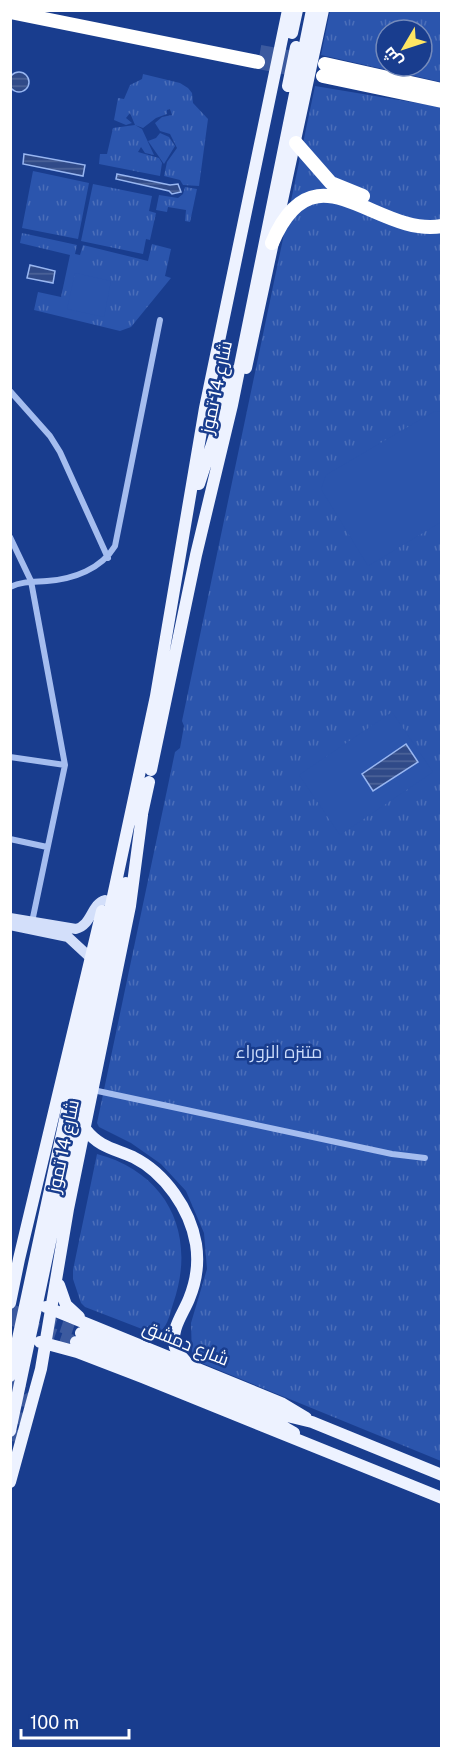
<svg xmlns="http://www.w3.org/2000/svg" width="452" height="1759" viewBox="0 0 452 1759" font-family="'Public Sans',Cairo,sans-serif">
	<defs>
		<pattern id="grass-tufts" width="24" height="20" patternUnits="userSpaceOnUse" patternTransform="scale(1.5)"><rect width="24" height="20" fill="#2b55ad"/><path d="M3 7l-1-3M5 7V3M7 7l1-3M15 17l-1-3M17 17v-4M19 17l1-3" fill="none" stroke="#4b6eb9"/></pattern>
		<pattern id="water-rules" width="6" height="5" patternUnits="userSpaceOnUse" patternTransform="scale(1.5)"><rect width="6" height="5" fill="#304a88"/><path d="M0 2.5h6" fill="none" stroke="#4f659a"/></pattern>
	</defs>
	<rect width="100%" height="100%" fill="#193d8e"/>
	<!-- grass -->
	<path fill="url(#grass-tufts)" fill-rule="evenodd" d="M330,11H441V82L321,55ZM386,30H422V66H386Z
		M143,74L180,83L188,88L192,93L193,103L208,119L199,186L183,185L180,180L164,176L167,162L177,148L170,134L160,131L155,123L162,117L172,115L170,109L167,110V114L156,118L143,128L135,125L142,129L154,155L145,153L141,147L138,152L159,158L162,163L160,176L99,164L100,154H107L113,128L135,125L130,113L126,118L132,123L126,125L114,120L118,98L124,99L130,85L142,79Z
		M315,86L441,107V1461L192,1359L191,1323L207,1269L204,1233L186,1191L161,1164L131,1143L99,1127L97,1123L175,752L180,748L184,726L182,721Z
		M160,133L169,137L175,146L164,164L148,141L156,138Z
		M33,171L89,183L78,239L22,228Z
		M93,184L152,196L149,211L156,213L150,240L146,239L143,254L81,241Z
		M185,187L197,189L190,222L185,221L186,210L168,207L167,212L156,210L159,195L178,198L183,194Z
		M22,233L77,245L75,254L80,255L83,245L148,261L152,244L171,249L165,276L171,278L131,327L120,331L34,310L38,292L61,297L70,255L20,243Z
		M97,1154C169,1173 197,1236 173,1304C169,1316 168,1329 155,1334L85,1307L81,1303L73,1279V1270Z"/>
	<!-- pitch -->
	<path fill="#2b55ad" d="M75,273L111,281L104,317L67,309Z
		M435,411L441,412V522L368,566L321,489L326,475Z
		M392,712L433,772L340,835L299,775Z"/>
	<!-- water -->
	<path fill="url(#water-rules)" stroke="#98b6f1" stroke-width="1.5" d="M9 82a10 10 0 1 1 20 0a10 10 0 1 1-20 0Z
		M24,154L85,165L83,176L23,164Z
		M117,174L170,185L178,184L181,192L172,194L169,191L116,179Z
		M30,265L55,271L53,283L27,278Z
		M406,744L418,762L373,791L362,774Z"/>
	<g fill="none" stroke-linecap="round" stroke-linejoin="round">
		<!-- primary-tunnel -->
		<path stroke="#3c5a9f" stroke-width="12" stroke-dasharray="12 6" stroke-linecap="butt" d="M10,1310L81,1333
			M10,1319L76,1342
			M10,1385L21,1389L24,1395L17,1442"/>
		<!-- highway-tunnel -->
		<path stroke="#3c5a9f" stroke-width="14" stroke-dasharray="14 7" stroke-linecap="butt" d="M260,52L305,60
			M258,62L303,71"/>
		<!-- street -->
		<path stroke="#a5bdef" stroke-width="6" d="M10,391L50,436L60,452L108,558
			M10,537L31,581L65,765L32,922
			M10,587C23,581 34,582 47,581C74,579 101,569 115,546L160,320
			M10,757L65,765
			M10,839L47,847
			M93,1090L392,1154L425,1158"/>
		<!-- secondary -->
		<path stroke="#d3dffa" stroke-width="10" d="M10,918L76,929C92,925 91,904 105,900
			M10,925L68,937L95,962"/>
		<!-- primary -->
		<path stroke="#edf2ff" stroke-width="12" d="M292,33L297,10
			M288,86L296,47
			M246,368L323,10
			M199,484L215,435L230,370
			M151,770L196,555L232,405L312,10
			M140,823L149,782
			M86,1130C99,1147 115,1149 133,1157C165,1173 190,1209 196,1244C199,1263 196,1282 189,1299C183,1314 170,1330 175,1347C177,1352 182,1357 186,1362
			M59,1285L66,1305L79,1317
			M10,1303L19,1259L102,911
			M46,1307L281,1403L306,1418
			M81,1333L279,1414L312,1422L442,1475
			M40,1342L77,1352L142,1377L442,1498
			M76,1342L275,1422L294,1433
			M10,1376L156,696L205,408L288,10
			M10,1431L126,883
			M10,1482L41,1369L68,1209L130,906L142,815"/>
		<!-- highway -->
		<path stroke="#fff" stroke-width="14" d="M10,12L258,62
			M325,64L442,90
			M323,76L442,101
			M296,143L331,183L363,196
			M272,243C315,141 376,238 442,226"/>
	</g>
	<g text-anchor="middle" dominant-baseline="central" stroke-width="5" stroke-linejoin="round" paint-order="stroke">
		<!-- street labels -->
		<g font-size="18" fill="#fff" stroke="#193d8e">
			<text transform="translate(216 387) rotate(-78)">شارع 14 تموز</text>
			<text transform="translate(63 1146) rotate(-78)">شارع 14 تموز</text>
			<text transform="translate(186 1343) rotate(22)">شارع دمشق</text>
		</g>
		<!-- park labels -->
		<g font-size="18" fill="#cbdbfa" stroke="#193d8e">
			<text x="279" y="1051">متنزه الزوراء</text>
		</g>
	</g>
	<!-- border -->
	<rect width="452" height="1759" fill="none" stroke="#ffffff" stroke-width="24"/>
	<!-- north arrow -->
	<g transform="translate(404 48) rotate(231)"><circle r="28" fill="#193d8e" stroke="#758bbb" stroke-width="1.5"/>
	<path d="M0-4.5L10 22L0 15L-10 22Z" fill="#ffe663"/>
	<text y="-9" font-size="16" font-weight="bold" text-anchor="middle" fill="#ffffff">ش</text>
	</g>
	<!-- scale -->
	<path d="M21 1729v9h108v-9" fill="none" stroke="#ffffff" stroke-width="3"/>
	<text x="30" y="1729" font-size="18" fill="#ffffff" stroke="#193d8e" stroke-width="4.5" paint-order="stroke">100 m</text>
</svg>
